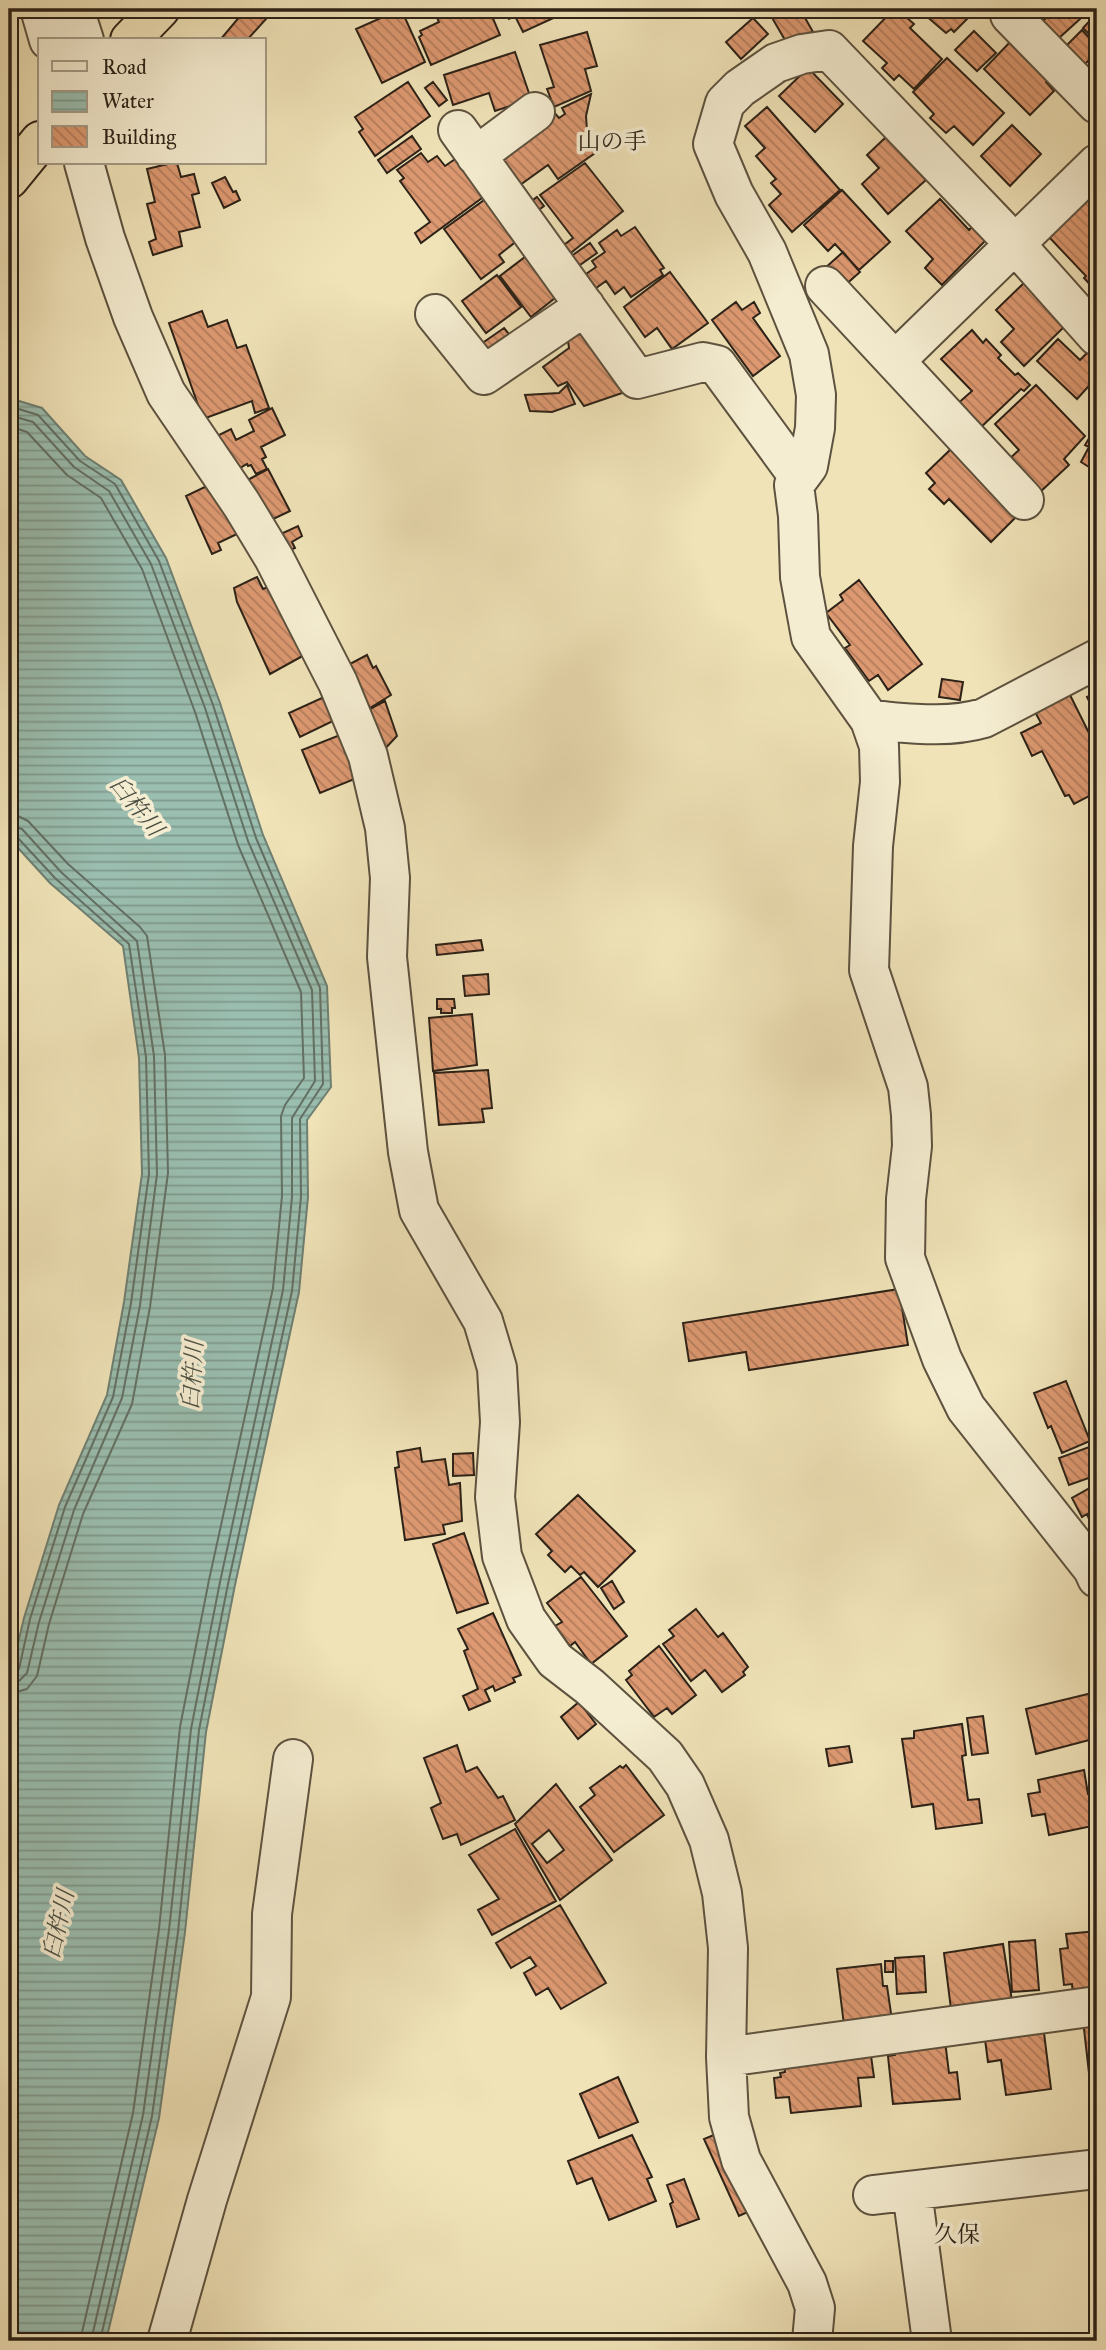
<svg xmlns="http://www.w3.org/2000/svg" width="1106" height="2350" viewBox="0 0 1106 2350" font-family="'IM FELL Great Primer','Noto Serif JP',serif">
	<defs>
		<pattern id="water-rules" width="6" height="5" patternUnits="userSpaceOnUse" patternTransform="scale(1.75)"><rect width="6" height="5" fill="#9abeb0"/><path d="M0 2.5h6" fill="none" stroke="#7e9a8e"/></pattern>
		<pattern id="building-back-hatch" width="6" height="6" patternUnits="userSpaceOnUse" patternTransform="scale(1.75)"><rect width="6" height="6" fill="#dd9971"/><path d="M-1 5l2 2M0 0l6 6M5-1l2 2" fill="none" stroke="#b37c5c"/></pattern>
	</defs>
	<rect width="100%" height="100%" fill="#f0e3b8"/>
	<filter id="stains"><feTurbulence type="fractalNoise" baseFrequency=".00286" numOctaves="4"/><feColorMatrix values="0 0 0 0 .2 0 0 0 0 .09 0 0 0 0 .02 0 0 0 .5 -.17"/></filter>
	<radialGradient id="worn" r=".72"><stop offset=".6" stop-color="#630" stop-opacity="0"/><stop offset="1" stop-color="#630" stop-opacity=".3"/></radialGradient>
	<!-- water -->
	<path fill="url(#water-rules)" stroke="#6e8073" stroke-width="2" d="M9,398L42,408L85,456L121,480L166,558L220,703L263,835L327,986L331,1087L307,1120L308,1197L299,1292L235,1585L206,1732L185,1932L159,2118L106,2341H9V1681L24,1618L59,1505L107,1395L124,1302L142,1174L139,1058L123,946L50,883L9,838Z"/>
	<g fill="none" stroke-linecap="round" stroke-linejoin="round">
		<!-- shore -->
		<path stroke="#637064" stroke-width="2" d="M9,406L38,415L80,461L115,484L159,561L213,705L256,838L320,988L323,1084L300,1119L301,1197L292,1291L228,1584L199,1730L178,1932L152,2116L100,2341
			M9,415L33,422L74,467L109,491L151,564L205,708L248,841L312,990L315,1081L292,1118V1197L283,1290L220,1582L191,1729L169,1930L143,2115L91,2341
			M9,426L27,432L67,475L101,498L142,569L195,712L238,845L301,992L304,1078L285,1105L281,1116L282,1196L273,1288L209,1580L180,1727L159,1929L133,2113L80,2341
			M9,815L18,816L28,821L68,864L140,927L147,936L165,1055L168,1173L150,1307L132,1404L83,1514L49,1624L37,1676L27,1689L9,1694
			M9,825L22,829L61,872L137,941L154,1056L157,1174L140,1305L122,1398L74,1510L39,1622L27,1673L19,1681L9,1684
			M9,834L17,837L55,878L129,944L146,1057L149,1174L131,1303L113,1397L65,1507L30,1619L19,1669L15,1674L9,1675"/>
	</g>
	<!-- building -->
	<path fill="url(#building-back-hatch)" stroke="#2c2217" stroke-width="2" fill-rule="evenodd" d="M246,9H275L247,40H220Z
		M401,9L425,62L382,83L356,29Z
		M433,9H489L500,35L431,65L419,37L422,35L420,31L439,22Z
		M504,9H573L523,32L515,16L509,19Z
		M767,9H800L813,32L785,40Z
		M894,9H897L914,24L910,28L942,59L914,89L899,75L894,80L882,68L887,63L863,41Z
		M918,9H977L954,32L951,29L946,33Z
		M1055,9H1091L1059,38L1043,21Z
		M1097,13V42L1083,28Z
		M753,18L768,34L741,59L726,42Z
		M1082,30L1097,46V52L1084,65L1066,46Z
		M974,31L996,53L977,71L955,50Z
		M587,32L597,66L585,69L591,91L554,107L547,89L554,87L540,45Z
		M1014,38L1051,76L1046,82L1054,91L1030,115L984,69Z
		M515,52L531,99L495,111L489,93L453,105L444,75Z
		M947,58L1004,113L973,145L954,126L946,133L930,118L934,114L913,92Z
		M808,68L843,104L815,132L779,96Z
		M408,82L430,116L375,156L359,132L363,129L355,117Z
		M433,82L447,100L439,106L425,88Z
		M591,94L586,116L587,130L595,153L558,179L548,165L520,185L496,166L543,129L553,111L559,118L565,114L562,108Z
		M767,107L840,190L792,232L769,205L781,194L771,183L776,179L756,156L765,148L745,126Z
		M1012,125L1041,154L1010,186L981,156Z
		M412,136L421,149L387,173L378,160Z
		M886,137L926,180L888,214L862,184L879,168L867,155Z
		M421,153L428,162L437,156L445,166L458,157L486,195L421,243L415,233L430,222L400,181L404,178L397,170Z
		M172,163H177L181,177L194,174L199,193L192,195L200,227L179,232L182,246L153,255L149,242L156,239L147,204L155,202L147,169Z
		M585,163L623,211L567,256L560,248L573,238L540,195Z
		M225,177L233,192L236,191L240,200L224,208L212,183Z
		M842,190L890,242L859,270L835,244L828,251L804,225Z
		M537,197L544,206L533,214L526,205Z
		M487,198L518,240L499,255L504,262L481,279L444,229Z
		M1086,198L1097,209V286L1094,289L1084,278L1086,276L1048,236Z
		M940,199L969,230L974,225L985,241L942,285L925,268L933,259L906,231Z
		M635,227L664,268L660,270L663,275L631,297L624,287L615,294L606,281L596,288L586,274L596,267L592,261L605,252L599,243L617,230L621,236Z
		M590,243L597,253L577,267L570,257Z
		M843,252L860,272L843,287L825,268Z
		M530,253L560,294L531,317L500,276Z
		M670,272L708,323L672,349L657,328L645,337L624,307Z
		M497,275L521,307L486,333L462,301Z
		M1026,281L1066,325L1024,366L1001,342L1014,329L996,310Z
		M736,302L742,310L754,302L760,313L753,318L780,356L753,376L712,320Z
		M202,311L208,327L227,320L237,348L246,345L269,408L255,413L252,401L203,419L169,323Z
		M504,328L513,339L490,356L481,344Z
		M972,330L983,343L986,339L1001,355L998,358L1015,375L1018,373L1030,385L1024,391L1021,389L978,430L955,406L972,391L941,359Z
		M585,331L631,390L584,406L567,382L558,386L543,367L569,348L568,341Z
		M1058,339L1080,360L1089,351L1097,359V377L1077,399L1037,361Z
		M567,385L575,404L552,412L530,411L525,395L559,393Z
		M1036,385L1085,436L1064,459L1069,465L1038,494L1007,461L1019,450L995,424Z
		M272,408L285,435L261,447L266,457L262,459L267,469L256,474L251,465L248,466L247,464L233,472L215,437L231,429L236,440L254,431L249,420Z
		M1097,425V472L1081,462L1089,447L1085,445Z
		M952,448L1017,516L991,542L949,499L944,504L929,489L935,483L926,473Z
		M268,469L290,511L273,519L281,534L298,526L302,536L292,542L295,548L281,554L244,482Z
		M213,483L237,534L218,543L221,550L212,554L186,496Z
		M257,577L263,589L271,586L308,653L270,674L237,602L234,588Z
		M859,580L922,664L888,690L878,675L869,681L845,648L850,645L826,613L843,600L840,595Z
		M367,655L373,668L376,666L391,695L365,711L348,665Z
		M942,679L963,682L960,700L939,697Z
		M1097,692V717L1087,697Z
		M1069,693L1097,749V792L1074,804L1069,795L1065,796L1042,751L1032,756L1021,733L1041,723L1034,710Z
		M324,697L335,720L300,737L289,713Z
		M385,701L397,736L380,754L366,711Z
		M345,733L362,776L320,793L302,750Z
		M481,940L483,950L437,955L436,945Z
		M488,974L489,994L465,996L463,976Z
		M437,999H454L455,1008H452V1013H441V1009H437Z
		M472,1014L477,1065L433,1071L429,1018Z
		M488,1070L492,1108L482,1109L484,1122L439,1125L434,1073Z
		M899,1289L908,1345L749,1370L746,1352L689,1361L683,1323Z
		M1066,1381L1090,1441L1062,1453L1051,1426L1048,1428L1034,1393Z
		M1092,1446L1097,1460V1475L1069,1485L1059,1458Z
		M420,1448L422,1462L445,1459L449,1485L460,1483L462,1521L443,1525L445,1534L405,1540L395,1468L399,1467L397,1452Z
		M473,1453L474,1475L453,1476V1454Z
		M1097,1484V1539L1087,1514L1082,1517L1072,1498Z
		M578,1495L635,1551L598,1587L584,1572L580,1575L571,1566L565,1572L548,1555L552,1551L536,1534Z
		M464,1533L488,1603L457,1613L433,1544Z
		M581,1577L627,1636L591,1664L575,1642L570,1646L555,1626L562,1622L547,1603Z
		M612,1581L624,1602L614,1609L601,1588Z
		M696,1609L718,1637L723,1633L748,1667L743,1672L745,1675L722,1692L705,1670L691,1681L663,1644L674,1636L669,1630Z
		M493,1613L521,1675L513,1678L515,1682L495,1691L493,1686L485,1690L490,1701L469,1710L463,1696L478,1689L464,1651L468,1649L458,1629Z
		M659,1646L696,1695L672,1714L667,1708L654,1717L626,1680L632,1675L629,1671Z
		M1096,1692L1097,1738L1036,1754L1026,1709Z
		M579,1702L596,1724L578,1739L561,1717Z
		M983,1716L988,1753L972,1755L967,1718Z
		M962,1724L966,1755L962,1756L968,1800L979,1799L982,1823L936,1829L933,1804L912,1807L902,1739L914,1738V1731Z
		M457,1745L466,1772L477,1767L498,1798L503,1796L515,1820L461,1845L457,1834L443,1839L431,1808L441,1803L424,1758Z
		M849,1746L852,1762L829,1766L826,1749Z
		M626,1765L664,1815L614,1852L580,1807L595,1795L590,1788L620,1766L623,1768Z
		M1084,1770L1088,1794H1093L1097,1825L1049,1835L1045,1814L1032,1816L1028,1794L1040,1792L1038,1780Z
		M556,1784L612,1860L560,1900L515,1824ZM549,1830L564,1850L547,1863L532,1844Z
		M515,1829L556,1901L492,1935L478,1910L499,1899L469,1855Z
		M560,1905L606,1983L561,2009L548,1988L536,1995L524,1973L536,1966L530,1957L511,1968L496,1943Z
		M1097,1931V1993L1073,1995L1072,1984L1064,1985L1060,1949L1068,1948L1066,1934Z
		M1035,1940L1039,1990L1012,1992L1009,1942Z
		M1003,1944L1012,2001L951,2009L944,1953Z
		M924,1956L926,1992L897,1994L895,1958Z
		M885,1961H893V1972H885Z
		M881,1964L883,1986H887L892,2020L844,2025L837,1969Z
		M1097,2018V2082H1090L1083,2020Z
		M1043,2025L1051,2089L1006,2095L1001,2060L988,2062L984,2032Z
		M945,2041L949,2073L957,2072L960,2099L893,2104L888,2056L895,2055L894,2048Z
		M870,2049L874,2077L858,2078L861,2106L791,2113L789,2097L776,2098L774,2078L781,2077L780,2073L785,2072L784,2063Z
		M618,2077L638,2122L599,2138L580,2094Z
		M716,2134L750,2211L739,2216L704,2139Z
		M632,2135L652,2177L647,2179L656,2201L609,2220L592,2178L577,2184L568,2161Z
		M684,2179L699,2219L677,2227L670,2204L673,2202L667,2185Z"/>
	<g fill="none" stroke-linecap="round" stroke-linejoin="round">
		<!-- minor casing -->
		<g stroke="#5d523f" stroke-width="42">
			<path id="minor" d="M40,9L49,40
				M74,9L84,40
				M1010,15L1097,104
				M458,130L637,379L703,362L717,365L799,477
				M476,156L535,112
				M84,163L105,238L133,317L166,393L242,505L274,558L338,683L368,756L385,828L390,878L387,957L408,1152L419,1210L483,1321L497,1368L500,1422L495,1497L502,1556L526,1619L555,1660L590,1687L665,1756L685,1785L709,1840L722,1893L728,1948L726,2057L729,2117L741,2160L807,2283L815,2308L812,2341
				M825,286L1024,500
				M435,314L484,375L585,306
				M1097,336L1015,244L829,50L802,54L776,63L740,88L725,103L713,144L734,194L767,252L809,354L816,395L815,428L808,466L794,485L798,516L800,577L811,637L870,720L879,746L880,782L873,846L869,970L908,1087L911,1115L912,1146L906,1199L905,1258L942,1359L966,1408L1093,1569L1097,1578
				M896,360L1097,164
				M870,720C909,723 946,729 984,718L1097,659
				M726,2057L1097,2006
				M912,2191L932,2341
				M873,2195L1097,2169
				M167,2341L207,2200L271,1997L272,1914L293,1759"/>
		</g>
		<!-- highway casing -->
		<g stroke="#2c2217" stroke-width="42">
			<path id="highway" d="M130,40L160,9
				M9,179L40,141"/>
		</g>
		<!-- minor -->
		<use href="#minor" stroke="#f5edd1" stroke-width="38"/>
		<!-- highway -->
		<use href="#highway" stroke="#f0e3b8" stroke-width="38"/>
	</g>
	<g text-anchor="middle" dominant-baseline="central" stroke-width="7" stroke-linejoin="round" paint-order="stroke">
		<!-- neighbourhood labels -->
		<g font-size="23" fill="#2c2217" stroke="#f5edd1">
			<text x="612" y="141">山の手</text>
			<text x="957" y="2234">久保</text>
		</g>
		<!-- water labels -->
		<g font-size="23" font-style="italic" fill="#4d5145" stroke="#f5edd1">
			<text transform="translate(137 806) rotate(51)">臼杵川</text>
			<text transform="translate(192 1375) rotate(-86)">臼杵川</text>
			<text transform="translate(58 1924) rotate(-77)">臼杵川</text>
		</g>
	</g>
	<!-- margin -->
	<rect width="1106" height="2350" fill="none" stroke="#f0e3b8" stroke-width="35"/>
	<rect x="10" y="10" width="1085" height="2329" fill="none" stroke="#2c2217" stroke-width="3.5"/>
	<rect x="18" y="18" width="1071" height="2315" fill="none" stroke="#2c2217" stroke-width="2"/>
	<!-- legend -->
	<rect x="38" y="38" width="228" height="126" fill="#f5edd1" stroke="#a59c87" stroke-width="2"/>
	<rect x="52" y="61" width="35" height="10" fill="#f5edd1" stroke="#a59c87" stroke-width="2"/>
	<text x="102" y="74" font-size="21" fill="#2c2217">Road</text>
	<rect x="52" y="91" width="35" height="21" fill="url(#water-rules)" stroke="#a59c87" stroke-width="2"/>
	<text x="102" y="108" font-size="21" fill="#2c2217">Water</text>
	<rect x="52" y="126" width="35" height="21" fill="url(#building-back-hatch)" stroke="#a59c87" stroke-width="2"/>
	<text x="102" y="144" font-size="21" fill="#2c2217">Building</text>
	<rect width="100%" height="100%" filter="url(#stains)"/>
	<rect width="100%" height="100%" fill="url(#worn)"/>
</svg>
